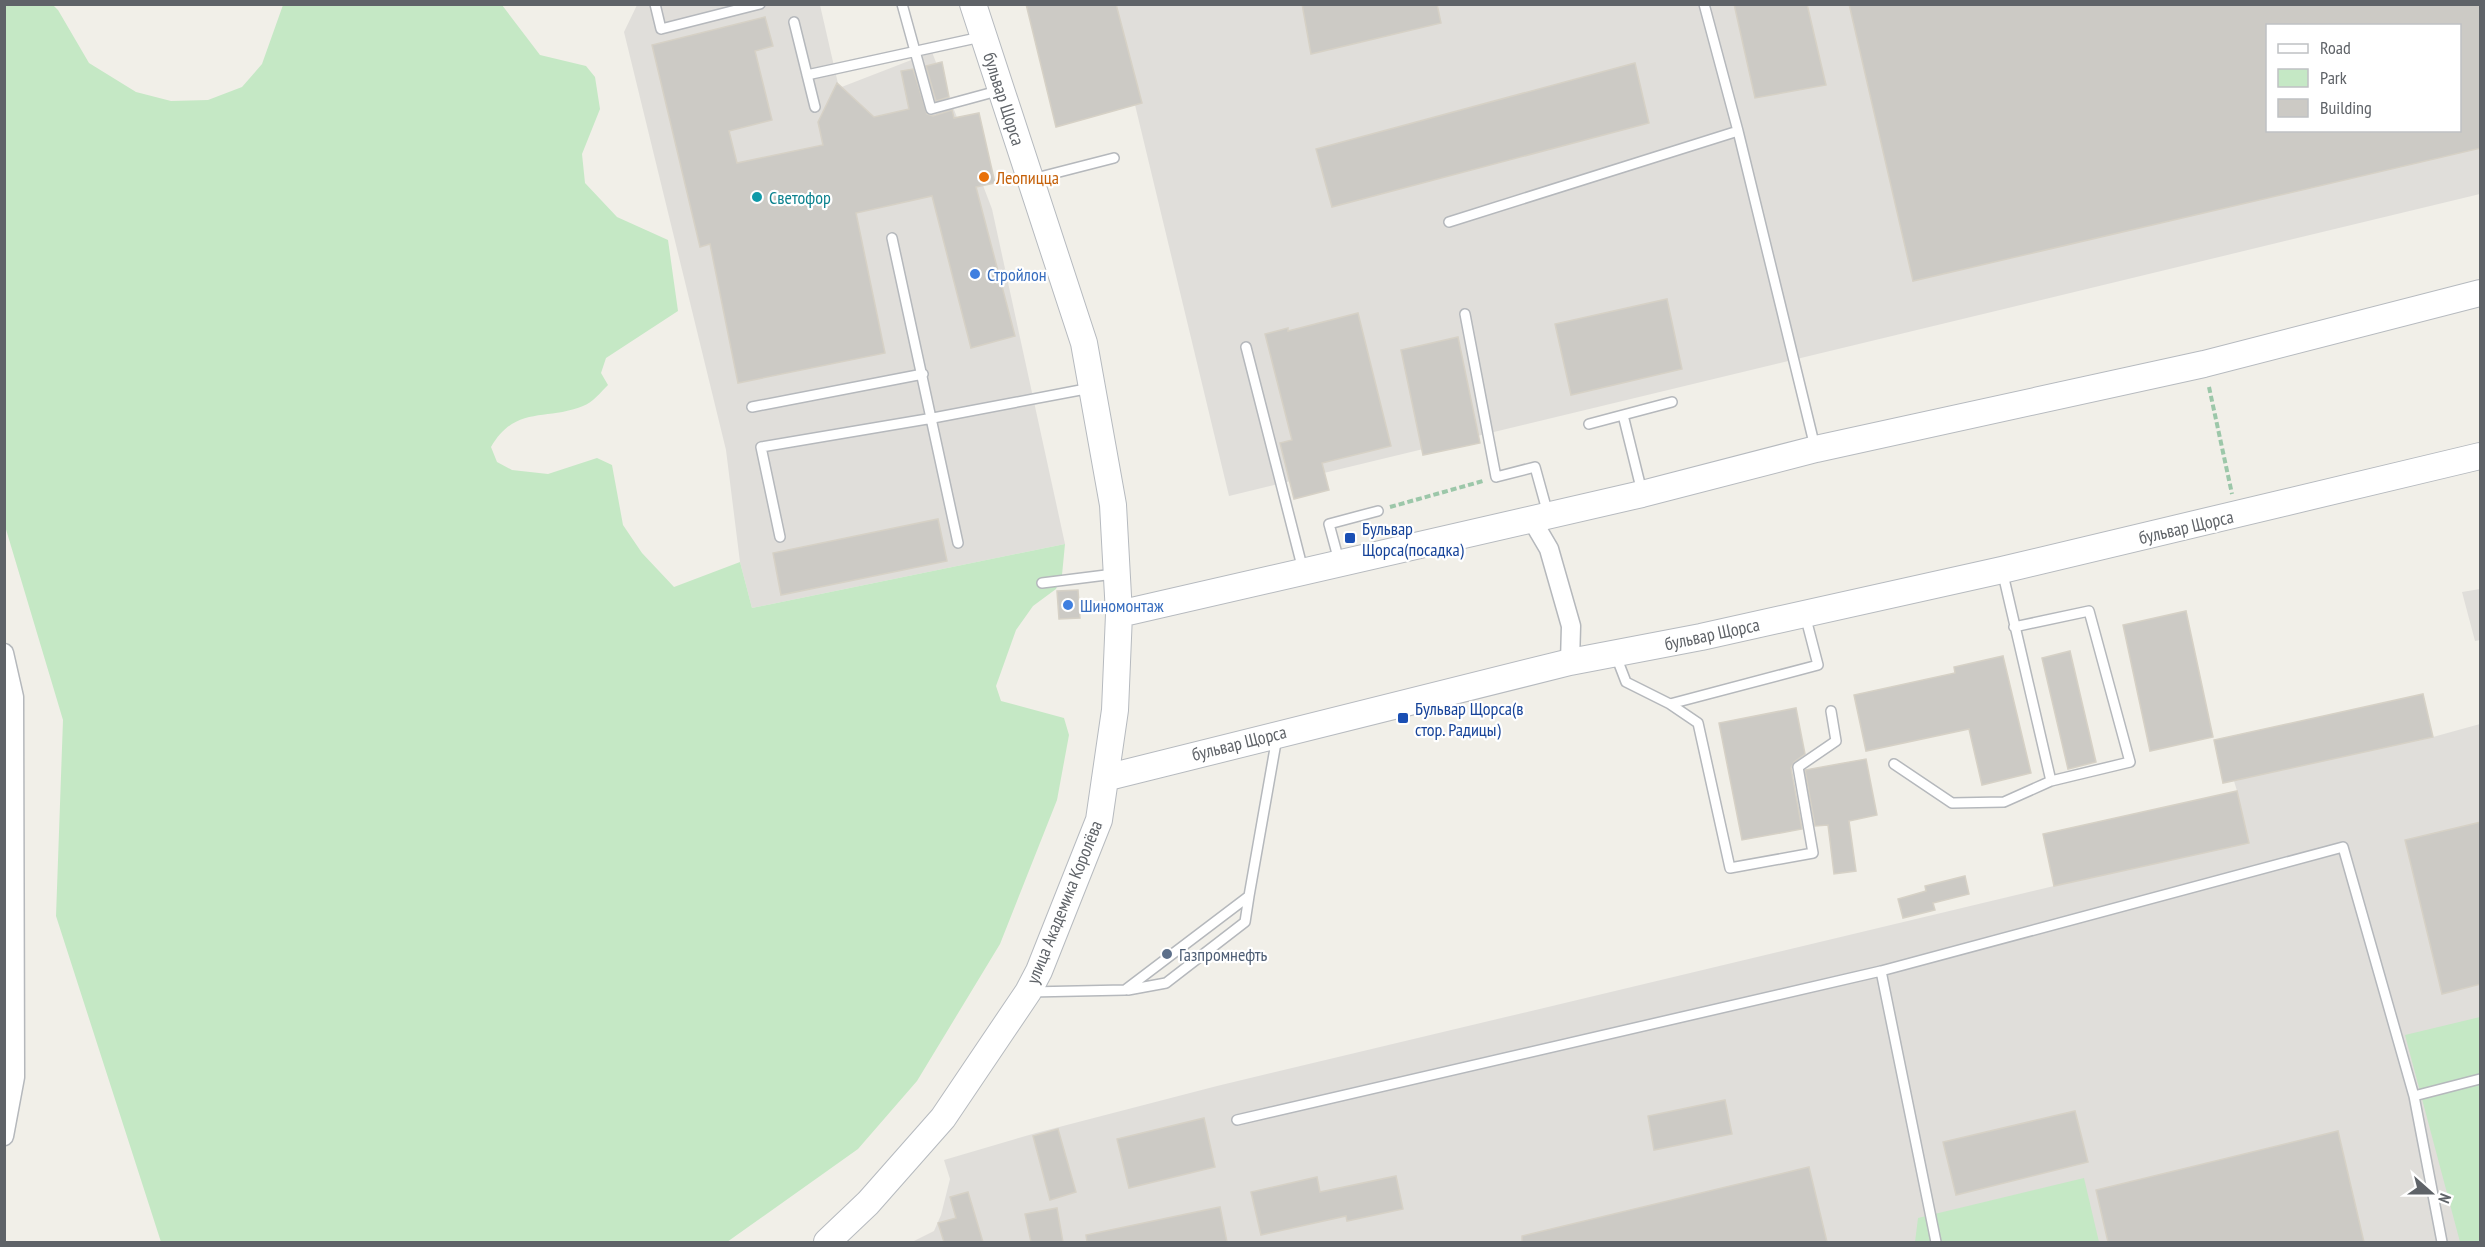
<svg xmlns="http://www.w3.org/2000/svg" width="2485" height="1247" viewBox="0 0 2485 1247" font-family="'PT Sans Narrow',sans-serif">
	<rect width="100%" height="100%" fill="#f1efe8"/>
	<!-- industrial -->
	<path fill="#e0deda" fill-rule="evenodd" d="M637,5H820L839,88L932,52L992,209L1065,544L752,608L740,562L726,450L624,32Z
		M1111,5H2480V194L1229,496ZM2268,26H2460V130H2268Z
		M2480,589V640L2475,641L2462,592Z
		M2423,694L2433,737L2480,724V1242H912L934,1231L941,1215L950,1179L944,1160L1036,1133L1217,1086L2054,886L2043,834L2237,791L2234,781L2223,783L2214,740Z"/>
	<!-- green -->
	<path fill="#c5e8c5" d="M4,5H53L58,10L89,63L136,92L171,101L208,100L242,87L262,64L283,5H502L540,55L586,66L595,77L600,109L582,154L585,183L617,217L668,240L678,311L606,358L601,373L608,385C601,392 592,403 583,406C547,421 515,405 491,447L497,462L512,470L548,474L597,458L612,465L623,525L642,553L674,587L740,562L752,608L1065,544L1062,575L1056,589L1033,606L1016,630L996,686L1001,701L1064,718L1069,735L1057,800L1000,944L917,1081L858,1149L727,1242H161L56,916L63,720L5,526Z
		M2480,1017V1242H2460L2405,1035Z
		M2084,1178L2099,1242H1915L1918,1218Z"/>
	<!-- building -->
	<path fill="#cccac5" stroke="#d6d1c6" stroke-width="1.5" fill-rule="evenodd" d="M1026,4H1116L1142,103L1056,127Z
		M1302,4H1437L1441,23L1311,54Z
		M1734,4H1807L1826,85L1755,98Z
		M1849,4H2481V148L1913,281ZM2268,26H2460V130H2268Z
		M765,17L773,46L755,51L772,120L729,131L737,163L823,145L818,122L837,83L874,117L909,109L901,71L913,69L927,114L933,116L952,110L954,118L979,113L995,183L976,187L1015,336L971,348L932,196L856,213L885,353L738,383L710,244L700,247L652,45Z
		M942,62L949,97L936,101L926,66Z
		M1635,63L1649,123L1332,207L1316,149Z
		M1667,299L1682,369L1571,395L1555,324Z
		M1358,313L1391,446L1322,463L1329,490L1294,499L1280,443L1292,440L1265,334L1288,328V331Z
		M1458,337L1480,443L1423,455L1401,350Z
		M938,519L947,561L781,595L773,553Z
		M1078,590L1080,618L1059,619L1057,591Z
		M2186,611L2213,737L2150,751L2123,625Z
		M2070,651L2096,762L2068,769L2042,658Z
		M2003,656L2031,773L1982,785L1969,729L1866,751L1854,695L1955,673L1954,667Z
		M2423,694L2433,737L2223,783L2214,740Z
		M1796,708L1805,754L1794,762L1791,768L1802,829L1742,840L1719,723Z
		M1866,759L1877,815L1849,821L1856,871L1834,874L1828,825L1815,826L1805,770Z
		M2237,791L2249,843L2054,886L2043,834Z
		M2481,822V984L2442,994L2405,840Z
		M1965,876L1969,894L1933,903L1935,910L1903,918L1898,899L1926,891L1925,886Z
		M1725,1100L1732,1134L1654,1150L1648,1116Z
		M2075,1111L2088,1162L1956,1195L1943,1142Z
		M1204,1118L1215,1167L1129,1188L1117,1139Z
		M1058,1129L1076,1192L1050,1200L1033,1136Z
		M2338,1131L2364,1242H2108L2096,1190Z
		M1809,1167L1827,1242H1522V1236Z
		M1396,1176L1403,1209L1347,1221L1346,1216L1261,1235L1251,1192L1317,1177L1320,1192Z
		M968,1192L983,1242H944L938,1223L956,1218L950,1197Z
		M1220,1207L1227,1242H1087L1086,1235Z
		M1057,1208L1063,1242H1031L1025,1214Z"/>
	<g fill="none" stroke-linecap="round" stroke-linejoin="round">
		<!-- lane casing -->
		<g stroke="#b5b8bc" stroke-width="12">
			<path id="lane" d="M655,4L661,29L760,4
				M902,4L931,109L1001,90
				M1704,4L1738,131L1815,447
				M794,22L815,107
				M807,75L981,37
				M1032,179L1114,158
				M1449,222L1738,131
				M892,238L958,543
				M1465,314L1496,477L1535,467L1548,514
				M1246,347L1303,570
				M752,407L923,374
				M1623,415L1642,492
				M1589,424L1672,402
				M780,537L761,447L933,418L1091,388
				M1339,561L1329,524L1378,511
				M2002,570L2051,781
				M1042,583L1114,574
				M1616,656L1626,682L1670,704L1698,723L1730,868L1813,853L1798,767L1836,741L1831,711
				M1670,704L1818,665L1805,615
				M1894,764L1952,803L2004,802L2051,781L2130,762L2089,611L2014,627
				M1881,971L1936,1242
				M1128,990L1166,983L1245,922L1249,896
				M1030,992L1125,990L1249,896L1277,737
				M2414,1096L2480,1079
				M1237,1120L1881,971L2343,847L2414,1096L2442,1242"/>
		</g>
		<!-- street casing -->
		<g stroke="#b5b8bc" stroke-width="21">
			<path id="street" d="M1532,520L1549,549L1571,626L1570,662
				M4,653L14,697L15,1077L4,1136"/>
		</g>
		<!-- secondary casing -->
		<g stroke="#b6babf" stroke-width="28">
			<path id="secondary" d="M1119,614L1642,494L1816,449L2204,364L2480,293
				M1105,778L1570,662L1701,637L2002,570L2480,456
				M827,1242L868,1203L943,1118L1028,992L1039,971L1099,820L1115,710L1119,614L1113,505L1084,343L973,4"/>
		</g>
		<!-- path -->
		<path stroke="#9cc7a9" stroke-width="4" stroke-dasharray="6 3" stroke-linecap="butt" d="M2209,387L2232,494
			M1390,507L1483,481"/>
		<!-- lane -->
		<use href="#lane" stroke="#fff" stroke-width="9"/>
		<!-- street -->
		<use href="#street" stroke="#fff" stroke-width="18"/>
		<!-- secondary -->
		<use href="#secondary" stroke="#fff" stroke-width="26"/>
	</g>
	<!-- markers -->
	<circle fill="#e8710a" stroke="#fff" stroke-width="2" cx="984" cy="177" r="6"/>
	<circle fill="#0f9aa8" stroke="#fff" stroke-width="2" cx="757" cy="197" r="6"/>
	<g fill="#3f7fe0" stroke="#fff" stroke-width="2">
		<circle cx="975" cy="274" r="6"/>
		<circle cx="1068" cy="605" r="6"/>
	</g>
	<g fill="#1a4fb4" stroke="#fff" stroke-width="2">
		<rect x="1344" y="532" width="12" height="12" rx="3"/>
		<rect x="1397" y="712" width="12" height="12" rx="3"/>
	</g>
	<circle fill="#5c6f8a" stroke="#fff" stroke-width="2" cx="1167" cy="954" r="6"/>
	<g text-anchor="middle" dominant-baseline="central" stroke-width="4.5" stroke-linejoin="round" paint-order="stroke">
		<!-- street labels -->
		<g font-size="18" fill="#5f6368" stroke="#fff">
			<text transform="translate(1004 99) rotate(72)">бульвар Щорса</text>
			<text transform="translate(2186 527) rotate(-13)">бульвар Щорса</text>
			<text transform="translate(1712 634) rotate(-12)">бульвар Щорса</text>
			<text transform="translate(1239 743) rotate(-14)">бульвар Щорса</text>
			<text transform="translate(1064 902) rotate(-68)">улица Академика Королёва</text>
		</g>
		<!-- food labels -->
		<g font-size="18" fill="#c56008" stroke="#fff" text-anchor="start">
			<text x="996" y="177">Леопицца</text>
		</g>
		<!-- culture labels -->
		<g font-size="18" fill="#0d838f" stroke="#fff" text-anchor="start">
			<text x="769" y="197">Светофор</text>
		</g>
		<!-- shop labels -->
		<g font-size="18" fill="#366cbe" stroke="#fff" text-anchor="start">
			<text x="987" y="274">Стройлон</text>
			<text x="1080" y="605">Шиномонтаж</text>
		</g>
		<!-- transit labels -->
		<g font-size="18" fill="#164399" stroke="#fff" text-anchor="start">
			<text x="1362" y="528">Бульвар<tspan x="1362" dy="21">Щорса(посадка)</tspan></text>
			<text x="1415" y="708">Бульвар Щорса(в<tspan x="1415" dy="21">стор. Радицы)</tspan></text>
		</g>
		<!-- service labels -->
		<g font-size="18" fill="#4e5e75" stroke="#fff" text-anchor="start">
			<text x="1179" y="954">Газпромнефть</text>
		</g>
	</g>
	<!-- border -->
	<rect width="2485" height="1247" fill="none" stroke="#5f6368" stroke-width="12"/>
	<!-- legend -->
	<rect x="2266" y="24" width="195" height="108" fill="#ffffff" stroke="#bfc1c3" stroke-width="1.5"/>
	<rect x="2278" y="44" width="30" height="9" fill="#ffffff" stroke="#bfc1c3" stroke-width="1.5"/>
	<text x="2320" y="54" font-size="18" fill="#5f6368">Road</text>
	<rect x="2278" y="69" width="30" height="18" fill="#c5e8c5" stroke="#bfc1c3" stroke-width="1.5"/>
	<text x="2320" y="84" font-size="18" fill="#5f6368">Park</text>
	<rect x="2278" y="99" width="30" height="18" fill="#cccac5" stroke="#bfc1c3" stroke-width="1.5"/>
	<text x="2320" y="114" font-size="18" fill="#5f6368">Building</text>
	<!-- north arrow -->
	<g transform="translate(2431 1193) rotate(111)" stroke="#ffffff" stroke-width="4.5" paint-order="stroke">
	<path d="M0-4.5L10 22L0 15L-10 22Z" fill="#5f6368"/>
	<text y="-9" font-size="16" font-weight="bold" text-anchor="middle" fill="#5f6368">N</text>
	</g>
</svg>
